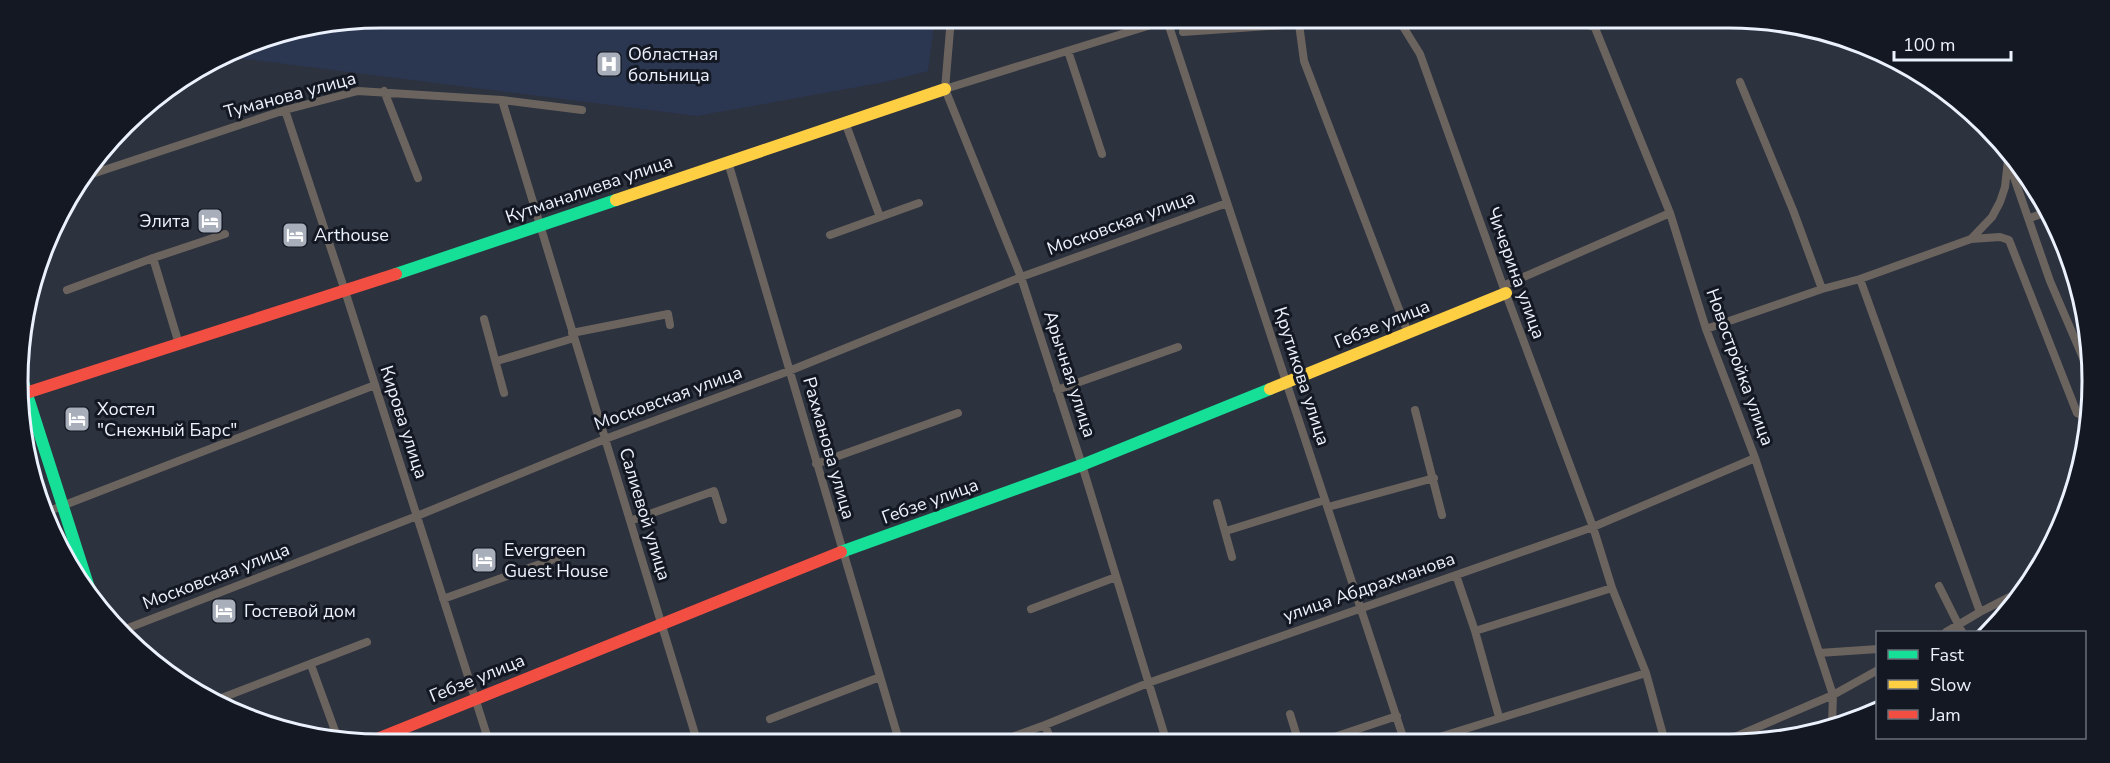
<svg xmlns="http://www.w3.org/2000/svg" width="2110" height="763" viewBox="0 0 2110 763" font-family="'Nunito Sans',sans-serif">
	<rect width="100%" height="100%" fill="#2d323f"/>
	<!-- built -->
	<path fill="#2b3651" d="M382,18H935L928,71L885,82L697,116L231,57L264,37Z"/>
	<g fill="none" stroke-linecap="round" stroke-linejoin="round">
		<!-- street -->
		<path stroke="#6b645e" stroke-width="8" d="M951,18L945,89L1021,277L1082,465L1167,743
			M1564,18L1594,27L1615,18
			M1591,18L1670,213L1706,329L1755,458L1833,695L1832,725
			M1299,24L1304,61L1408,333
			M1183,32L1299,24L1402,25L1420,54L1503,286L1593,527L1612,588L1646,673L1665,742
			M1068,51L1102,154
			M1740,82L1793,210L1822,289
			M945,89L1167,20L1405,743
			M384,91L418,178
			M502,100L698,744
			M285,110L345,291L490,745
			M845,122L880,217
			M728,162L900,744
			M2009,163L2050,281L2087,367
			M86,176L285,110L358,91L502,100L582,110
			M2030,218L2047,212
			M830,235L919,203
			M1971,239L2000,237L2009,240L2077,413L2084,416
			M1860,279L1980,612
			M1503,286L1670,213
			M67,290L153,258
			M484,319L504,393
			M1706,329L1822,289L1860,279L1971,239L1992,217L2000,202L2005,187L2008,160
			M572,333L668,314L670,325
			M179,344L153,258L225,234
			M497,361L574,338
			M1057,390L1178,347
			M1415,410L1442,515
			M816,464L958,413
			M1217,503L1232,557
			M1328,507L1434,478
			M49,511L375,385
			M630,521L714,491L723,520
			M1226,531L1325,500
			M1456,575L1475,631L1499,717
			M1939,586L1962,632
			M443,599L557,558
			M1031,609L1116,577
			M123,630L417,516L605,439L789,371L1021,277L1227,203
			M1475,631L1612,588
			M1946,632L1980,612L2025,589
			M1819,653L1878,649
			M311,665L338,739
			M219,699L367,642
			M1290,714L1299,743
			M770,719L880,677
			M1045,725L1052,743
			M1723,742L1833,695L1878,670
			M1316,743L1397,716
			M1420,743L1646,673
			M993,744L1045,725L1148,683L1593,527L1755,458"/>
		<!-- fast -->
		<path stroke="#16e098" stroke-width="12" d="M396,274L616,200
			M23,382L92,597
			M841,552L1082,465L1270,389"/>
		<!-- slow -->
		<path stroke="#ffcf43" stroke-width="12" d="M616,200L945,89
			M1270,389L1506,293"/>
		<!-- jam -->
		<path stroke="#f24e42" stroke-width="12" d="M26,393L396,274
			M367,743L841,552"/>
	</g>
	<!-- icons -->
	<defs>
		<g id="hospital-square" transform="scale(1.35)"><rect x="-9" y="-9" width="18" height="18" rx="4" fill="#a9aebb" stroke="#131822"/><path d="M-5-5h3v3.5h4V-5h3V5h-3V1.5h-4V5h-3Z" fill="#fff"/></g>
		<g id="hotel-square" transform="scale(1.35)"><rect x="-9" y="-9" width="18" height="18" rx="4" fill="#a9aebb" stroke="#131822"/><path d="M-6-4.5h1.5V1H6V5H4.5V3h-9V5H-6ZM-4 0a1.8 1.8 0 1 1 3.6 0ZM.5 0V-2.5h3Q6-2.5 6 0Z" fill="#fff"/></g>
	</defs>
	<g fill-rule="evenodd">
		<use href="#hospital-square" x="609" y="64"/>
		<use href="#hotel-square" x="210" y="221"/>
		<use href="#hotel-square" x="295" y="235"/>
		<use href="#hotel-square" x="77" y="419"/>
		<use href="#hotel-square" x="484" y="560"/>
		<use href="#hotel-square" x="224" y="611"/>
	</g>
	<g text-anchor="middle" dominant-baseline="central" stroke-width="6" stroke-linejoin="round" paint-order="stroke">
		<!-- poi labels -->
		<g font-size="18" fill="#ecf1fe" stroke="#131822" text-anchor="start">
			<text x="628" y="54">Областная<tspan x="628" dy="21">больница</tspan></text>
			<text x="190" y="221" text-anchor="end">Элита</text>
			<text x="314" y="235">Arthouse</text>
			<text x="97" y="409">Хостел<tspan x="97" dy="21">"Снежный Барс"</tspan></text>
			<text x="504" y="550">Evergreen<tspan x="504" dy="21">Guest House</tspan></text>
			<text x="244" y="611">Гостевой дом</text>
		</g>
		<!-- street labels -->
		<g font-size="18" fill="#ecf1fe" stroke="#131822">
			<text transform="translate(290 95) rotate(-15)">Туманова улица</text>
			<text transform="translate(589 189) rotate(-19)">Кутманалиева улица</text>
			<text transform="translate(1121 223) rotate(-20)">Московская улица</text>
			<text transform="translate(1516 273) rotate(70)">Чичерина улица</text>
			<text transform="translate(1382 324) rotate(-22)">Гебзе улица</text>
			<text transform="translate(1740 367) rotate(70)">Новостройка улица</text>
			<text transform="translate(1070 374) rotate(72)">Арычная улица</text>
			<text transform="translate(1302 376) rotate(72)">Крутикова улица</text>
			<text transform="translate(668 398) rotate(-20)">Московская улица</text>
			<text transform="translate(404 422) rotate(72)">Кирова улица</text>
			<text transform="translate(829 448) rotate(74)">Рахманова улица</text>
			<text transform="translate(930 501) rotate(-20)">Гебзе улица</text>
			<text transform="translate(645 514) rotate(73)">Салиевой улица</text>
			<text transform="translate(216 576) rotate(-21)">Московская улица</text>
			<text transform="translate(1369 587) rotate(-19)">улица Абдрахманова</text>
			<text transform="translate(477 678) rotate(-22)">Гебзе улица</text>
		</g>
	</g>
	<!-- crop -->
	<path d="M0 0H2110V763H0ZM381 28H1729A353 353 0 0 1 2082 381V381A353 353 0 0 1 1729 734H381A353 353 0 0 1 28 381V381A353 353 0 0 1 381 28Z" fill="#131822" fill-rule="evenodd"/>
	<path fill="none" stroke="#ecf1fe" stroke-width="3" d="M381 28H1729A353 353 0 0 1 2082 381V381A353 353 0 0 1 1729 734H381A353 353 0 0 1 28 381V381A353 353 0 0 1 381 28Z"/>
	<!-- legend -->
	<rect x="1876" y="631" width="210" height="108" fill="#131822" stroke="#6a6f7a" stroke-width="1.5"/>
	<rect x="1888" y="650" width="30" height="9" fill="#16e098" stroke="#6a6f7a" stroke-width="1.5"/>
	<text x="1930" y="661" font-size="18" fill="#ecf1fe">Fast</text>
	<rect x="1888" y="680" width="30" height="9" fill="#ffcf43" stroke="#6a6f7a" stroke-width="1.5"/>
	<text x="1930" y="691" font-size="18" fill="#ecf1fe">Slow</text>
	<rect x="1888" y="710" width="30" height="9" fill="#f24e42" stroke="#6a6f7a" stroke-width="1.5"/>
	<text x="1930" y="721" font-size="18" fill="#ecf1fe">Jam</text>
	<!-- scale -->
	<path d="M1894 51v9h117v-9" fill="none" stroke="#ecf1fe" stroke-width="3"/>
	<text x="1903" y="51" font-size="18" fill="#ecf1fe" stroke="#131822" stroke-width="4.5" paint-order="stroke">100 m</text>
</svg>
